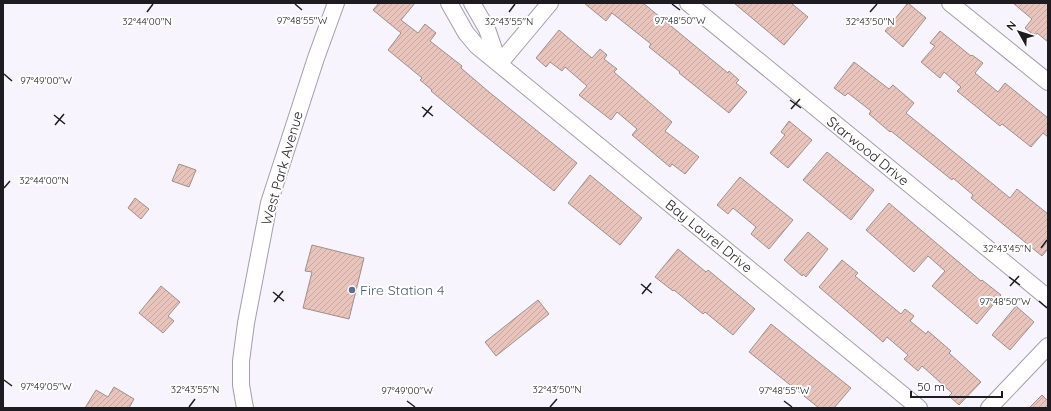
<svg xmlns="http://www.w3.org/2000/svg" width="1051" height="411" viewBox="0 0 1051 411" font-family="Quicksand,sans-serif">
	<defs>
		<pattern id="building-hatch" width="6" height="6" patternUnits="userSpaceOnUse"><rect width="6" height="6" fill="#e8c4bc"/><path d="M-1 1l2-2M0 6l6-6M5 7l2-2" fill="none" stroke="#c7a8a1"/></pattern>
	</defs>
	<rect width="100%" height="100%" fill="#f8f4fe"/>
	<!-- building -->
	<path fill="url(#building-hatch)" stroke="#9e8f8c" d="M379,3H415L401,20L418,33L425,24L436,33L430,41L462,66L461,68L489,92L577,163L554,191L478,130L431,91L432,90L420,80L422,78L388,50L401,33L373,10Z
		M584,3H643L728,73L729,71L739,80L736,83L747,92L729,113L679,73L680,72L649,47L651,44L612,13L606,21Z
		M734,3H791L808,17L784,45Z
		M908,3L926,18L903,47L885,31Z
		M1013,3H1048V42L1037,33L1035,36L1025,28L1032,19Z
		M559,30L592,58L600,49L607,55L604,59L617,69L614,72L672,122L665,131L699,157L685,174L672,164L670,167L632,135L637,129L617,112L611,120L579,95L587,86L565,67L562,71L550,62L546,67L536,58Z
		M940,31L971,56L972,55L983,63L975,73L998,92L1005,83L1048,118V137L1043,133L1031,147L1002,124L1000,126L957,91L961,87L944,72L940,78L921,62L935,46L930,43Z
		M854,62L889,89L893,85L914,103L906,113L1010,198L1017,189L1048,214V249L1042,256L971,198L973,195L953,178L952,180L891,131L890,132L869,114L871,111L848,93L845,96L834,88Z
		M789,121L812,140L788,168L770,153L785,135L781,132Z
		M827,152L874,190L851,220L803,180Z
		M179,164L196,170L189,187L172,181Z
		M590,175L642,218L620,245L568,203Z
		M740,177L793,220L769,249L751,234L756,227L733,208L728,214L717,205Z
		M135,198L149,209L141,219L128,208Z
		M889,203L981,281L982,280L1001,295L977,324L932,286L945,271L928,256L914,272L866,230Z
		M808,232L828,249L806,277L803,274L802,276L784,260Z
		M312,245L364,258L349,319L303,308L312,272L305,271Z
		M678,249L706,272L708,270L755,309L733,335L705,312L703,314L674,290L673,291L655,277Z
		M842,260L858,273L855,276L901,314L905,309L914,316L910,321L926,334L928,331L951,351L949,353L981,382L959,405L949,396L952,393L931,374L922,366L918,371L904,359L908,355L887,337L883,342L819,287Z
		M161,286L180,302L168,316L174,321L163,333L139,313Z
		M538,300L549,314L496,356L485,342Z
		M1016,306L1034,322L1010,350L992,335Z
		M771,324L851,388L834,408H819L749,352Z
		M114,387L134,399L129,408H85L96,390L108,397Z
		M1042,395L1048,401V408H1029Z"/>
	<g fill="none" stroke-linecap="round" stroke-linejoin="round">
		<!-- minor casing -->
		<g stroke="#a39eab" stroke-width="18">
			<path id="minor" d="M449,3L466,33L477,46L499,64L487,29L472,3
				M550,3L499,64L919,408
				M688,3L1048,298
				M950,3L1048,82
				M245,408L241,385V361L246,323L269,203L316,58L336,3
				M989,408L1048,346"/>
		</g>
		<!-- minor -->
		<use href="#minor" stroke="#fff" stroke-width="16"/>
	</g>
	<!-- ticks -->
	<path fill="none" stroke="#1e1c21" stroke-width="1.5" d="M295,4L302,10M672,4L680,10M147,12L153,4M509,12L515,4M870,12L877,4M4,74L12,81M790,100L801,108M422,107L433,116M791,109L800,99M54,115L65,124M423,117L432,106M55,125L64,114M4,188L10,181M1041,248L1047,240M1009,277L1020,285M641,284L652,293M1010,286L1019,276M273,292L284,301M642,294L651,283M1039,301L1047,308M274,302L283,291M4,380L12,386M407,401L415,407M784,401L792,407M189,407L195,399M550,407L557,399"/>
	<!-- markers -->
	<circle fill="#5c6f8a" stroke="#fff" stroke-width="1.5" cx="352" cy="290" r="4"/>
	<g text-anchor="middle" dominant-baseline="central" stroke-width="4" stroke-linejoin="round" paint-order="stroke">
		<!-- street labels -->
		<g font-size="14" fill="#1e1c21" stroke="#fff">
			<text transform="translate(868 151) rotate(39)">Starwood Drive</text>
			<text transform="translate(282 168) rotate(-74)">West Park Avenue</text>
			<text transform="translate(709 236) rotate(39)">Bay Laurel Drive</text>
		</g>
		<!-- service labels -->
		<g font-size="14" fill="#4e5e75" stroke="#fff" text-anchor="start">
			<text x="360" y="290">Fire Station 4</text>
		</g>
	</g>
	<g font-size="10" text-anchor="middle" fill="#1e1c21" stroke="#fff" stroke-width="4" stroke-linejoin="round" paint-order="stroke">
		<text x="302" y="24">97°48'55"W</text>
		<text x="680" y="24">97°48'50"W</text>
		<text x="147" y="25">32°44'00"N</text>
		<text x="870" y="25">32°43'50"N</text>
		<text x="509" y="25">32°43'55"N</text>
		<text x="46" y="84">97°49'00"W</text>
		<text x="44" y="184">32°44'00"N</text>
		<text x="1007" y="252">32°43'45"N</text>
		<text x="1005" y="305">97°48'50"W</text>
		<text x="46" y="390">97°49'05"W</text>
		<text x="195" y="393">32°43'55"N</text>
		<text x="557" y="393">32°43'50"N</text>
		<text x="407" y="394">97°49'00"W</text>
		<text x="784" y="394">97°48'55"W</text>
	</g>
	<!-- border -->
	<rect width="1051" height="411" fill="none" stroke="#1e1c21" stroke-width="8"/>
	<!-- north arrow -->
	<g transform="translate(1019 32) rotate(309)" stroke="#ffffff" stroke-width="3" paint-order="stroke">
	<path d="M0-3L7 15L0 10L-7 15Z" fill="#1e1c21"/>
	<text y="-6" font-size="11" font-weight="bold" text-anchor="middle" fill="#1e1c21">N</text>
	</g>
	<!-- scale -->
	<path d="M911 391v6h91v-6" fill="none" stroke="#1e1c21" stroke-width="2"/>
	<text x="917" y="391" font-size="12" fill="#1e1c21" stroke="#ffffff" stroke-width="3" paint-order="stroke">50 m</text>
</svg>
